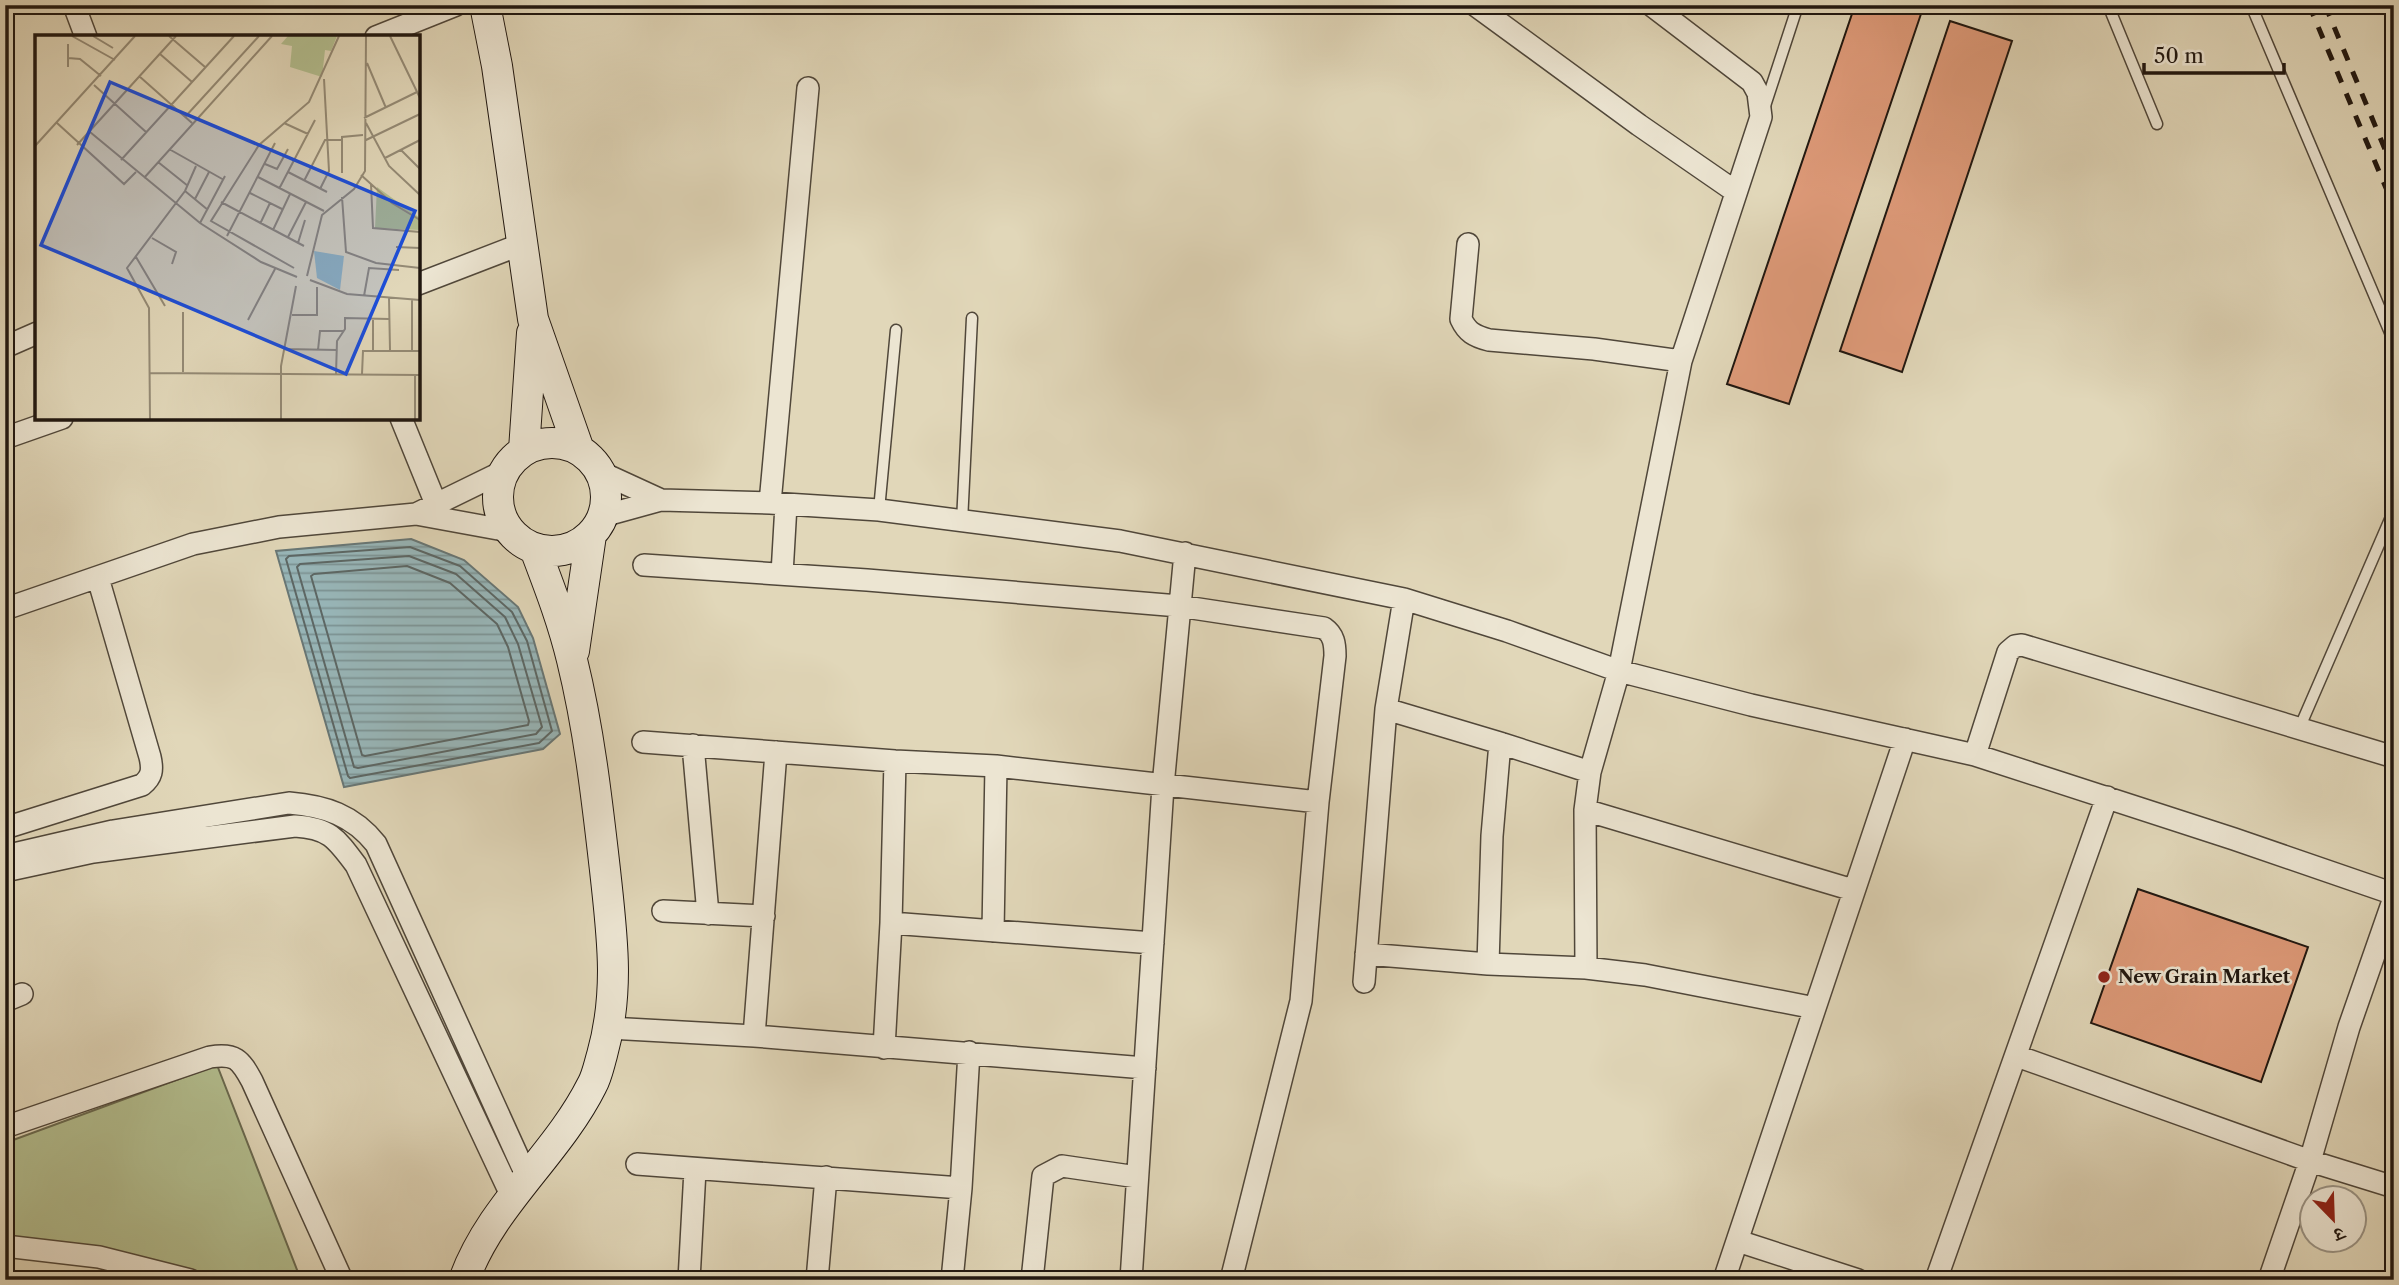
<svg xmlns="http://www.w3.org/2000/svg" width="2399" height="1285" viewBox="0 0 2399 1285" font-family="'Libre Caslon Text','Noto Serif Devanagari',serif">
	<defs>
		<pattern id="water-rules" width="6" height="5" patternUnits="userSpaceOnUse" patternTransform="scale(1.75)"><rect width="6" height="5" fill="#98b7ba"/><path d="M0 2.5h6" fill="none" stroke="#7c9496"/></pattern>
	</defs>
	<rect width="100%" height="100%" fill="#e1d7b9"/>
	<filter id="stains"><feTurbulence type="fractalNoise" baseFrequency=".00286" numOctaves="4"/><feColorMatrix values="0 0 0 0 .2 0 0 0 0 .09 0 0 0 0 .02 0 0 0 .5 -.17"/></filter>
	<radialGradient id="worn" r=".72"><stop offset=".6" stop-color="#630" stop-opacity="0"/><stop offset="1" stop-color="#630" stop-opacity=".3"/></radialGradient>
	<!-- green -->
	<path fill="#b3be8f" stroke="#6a6a50" stroke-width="2" d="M217,1065L301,1280H148L70,1260L5,1257V1143Z"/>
	<!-- water -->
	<path fill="url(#water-rules)" stroke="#687776" stroke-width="2" d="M411,539L464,560L518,607L533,638L560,734L543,749L344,787L276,551Z"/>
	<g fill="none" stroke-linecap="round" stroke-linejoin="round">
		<!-- shore -->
		<path stroke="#5c6765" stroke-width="2" d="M410,547L460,566L512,612L527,641L552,731L539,743L350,778L348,776L286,559L289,556Z
			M409,556L456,574L505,617L518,644L542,727L536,734L358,768L354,767L297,567L300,564Z
			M407,566L450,583L497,624L508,647L529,721L528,725L365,756L362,755L311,576L314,574Z"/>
	</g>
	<!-- building -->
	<path fill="#de9a79" stroke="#201710" stroke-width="2" d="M1855,5H1903L1922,11L1789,404L1727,384Z
		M1950,21L2012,41L1902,372L1840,351Z
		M2138,889L2308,947L2261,1082L2091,1023Z"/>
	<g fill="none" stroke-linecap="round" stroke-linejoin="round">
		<!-- service casing -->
		<g stroke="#50473a" stroke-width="13">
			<path id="service" d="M2108,5L2157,124
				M2251,5L2394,342
				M1765,106L1798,5
				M879,510L896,330
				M962,522L972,318
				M2299,729L2394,510"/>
		</g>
		<!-- minor casing -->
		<g stroke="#50473a" stroke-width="24">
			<path id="minor" d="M74,5L86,37
				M1475,5L1639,125L1736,192
				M376,37L456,5
				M1468,244L1461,319C1467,332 1474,336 1489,340L1594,349L1681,361
				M418,284L522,244
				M5,347L37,333
				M401,418L436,504
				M5,438L62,418
				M600,472L661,500
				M770,503L808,88
				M416,514L504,471
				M603,516L661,500L770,503L879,510L1120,541L1404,599L1507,631L1619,671L1751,705L1975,755L2234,839L2394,894
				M644,565L867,580L1179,606L1324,628C1334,635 1335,644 1335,656L1318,802L1301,1001L1231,1280
				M782,574L786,505
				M5,609L193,544L279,527L416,514L509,531
				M1386,709L1500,743L1590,772
				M643,742L895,761L996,766L1318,802
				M693,745L708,914
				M1975,755L2008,652L2015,646L2022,645L2394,757
				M1585,810L1853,890
				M5,828L142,785C152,777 153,770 150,757L98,578
				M5,856L113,831L289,803C325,806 353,815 376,844L527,1177
				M5,871L93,852L295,826C329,828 336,838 356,865L512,1197
				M663,911L764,916
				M891,923L1153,943
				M993,931L996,766
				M1366,954L1488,964L1586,968L1645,975L1815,1008
				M1488,964L1492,836L1500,743
				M1586,968L1585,810L1590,772L1619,671L1681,361L1761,117L1758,93L1752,82L1651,5
				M1364,982L1386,709L1404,599
				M5,1001L22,994
				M609,1028L754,1036L1145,1068
				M754,1036L776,752
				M884,1048L891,923L895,761
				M2017,1056L2310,1161L2394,1187
				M5,1127L210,1057C235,1053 240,1059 252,1081L342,1280
				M637,1164L961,1188
				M1738,1241L1858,1280
				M5,1246L99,1257L190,1280
				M689,1280L695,1170
				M817,1280L826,1177
				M952,1280L961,1188L969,1052
				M1032,1280L1043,1176L1062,1166L1137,1177
				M1131,1280L1163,786L1185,553
				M1724,1280L1905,739
				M1936,1280L2107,797
				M2269,1280L2310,1161L2349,1027L2394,898"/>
		</g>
		<!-- secondary casing -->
		<g stroke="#201710" stroke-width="32">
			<path id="secondary" d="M485,5L497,66L533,319L579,450
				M498 497a54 54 0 1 1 108 0a54 54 0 1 1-108 0Z
				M524,450L532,333
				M574,651L591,535
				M464,1280C491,1205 557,1155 592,1085C597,1076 599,1065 602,1055C620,991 612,935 605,870C597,800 589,729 572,660C563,622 549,586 535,549"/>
		</g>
		<!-- service -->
		<use href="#service" stroke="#ece5d2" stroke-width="10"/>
		<!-- minor -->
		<use href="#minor" stroke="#ece5d2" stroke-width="21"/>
		<!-- secondary -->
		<use href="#secondary" stroke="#ece5d2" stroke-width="30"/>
		<!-- rail -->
		<path stroke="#201710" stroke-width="5" stroke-dasharray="12 12" stroke-linecap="butt" d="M2309,5L2394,207
			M2325,5L2394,171"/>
	</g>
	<!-- markers -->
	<circle fill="#8f2418" stroke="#ece5d2" stroke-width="2.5" cx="2104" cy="977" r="7"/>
	<g text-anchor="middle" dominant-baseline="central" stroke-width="5" stroke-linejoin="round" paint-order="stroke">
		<!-- poi labels -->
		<g font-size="18" font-weight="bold" fill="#201710" stroke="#ece5d2" text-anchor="start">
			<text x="2118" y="977">New Grain Market</text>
		</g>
	</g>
	<!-- overview -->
	<g transform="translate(35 35)">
		<rect width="385" height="385" fill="#e1d7b9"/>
		<path d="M253,1H302L296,16L290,15L287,42L255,32L257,11L246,9ZM342,152L385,183V195L340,193Z" fill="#b3be8f"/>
		<path d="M279,216L309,221L305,255L282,243Z" fill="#98b7ba"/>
		<path fill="none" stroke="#948a75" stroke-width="2" d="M37,1L80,25M58,1L78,13M134,1L170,32M355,1L385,63M33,9V32M125,19L157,47M33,23L45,24L66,41M332,28L351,73M104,41L157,88M59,50L111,97M150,82L224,1M329,83L382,57M22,88L89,149L101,137M249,88L273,99M331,88L354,131L385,160M55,97L165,188L226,227L262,242M331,105L385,79M42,110L141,1M0,111L100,1M134,114L189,145M366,115L385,134M350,123L385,105M86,125L199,1M123,127L153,151M230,129L242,134L253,114M253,137L292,157M307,138V102L328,100M326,140L357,168L385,185M223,142L289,176M109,143L237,1M269,146L290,105H306M336,149L338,193L385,197M244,154L280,85M285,154L294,136L289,44M150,156L173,175M215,158L247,174M307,162L311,217L341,228L385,233M160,164L174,137M186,167L269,211M165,188L190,141M225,189L235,168M238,195L255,159M192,201L240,108M253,202L271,167M117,203L141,217L137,229M263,208L270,185M361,212L385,213M101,222L130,271M259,233L176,186L224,110L274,67L304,1M272,241L287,180L319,154L330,136L331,1M275,245L312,259L385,265M329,261L334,233L364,235M354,263L355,315M377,265V316M148,277V337M257,280H282V252M213,285L240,234M249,314L302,315M283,315L285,296H308M338,315V284M115,338L385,340M301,339L302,306L310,294V283L354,284M327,339L328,316H385M115,384L114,273L92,233L150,156L161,131M246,384V331L261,251M380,384V340"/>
		<path fill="#1d4ed8" fill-opacity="0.15" stroke="#1d4ed8" stroke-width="3.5" d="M75,47L380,176L311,339L6,210Z"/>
		<rect width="385" height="385" fill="none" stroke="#201710" stroke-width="3.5"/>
	</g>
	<!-- margin -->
	<rect width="2399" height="1285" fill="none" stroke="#e1d7b9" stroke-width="28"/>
	<rect x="7" y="7" width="2385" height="1271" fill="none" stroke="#201710" stroke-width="3.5"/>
	<rect x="14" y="14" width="2371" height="1257" fill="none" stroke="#201710" stroke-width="2"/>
	<!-- north arrow -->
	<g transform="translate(2333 1219) rotate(157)"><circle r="33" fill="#ece5d2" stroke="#9a9384" stroke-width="2"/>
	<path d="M0-5L12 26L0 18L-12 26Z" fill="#8f2418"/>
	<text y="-10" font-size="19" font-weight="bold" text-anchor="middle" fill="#201710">उ</text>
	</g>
	<!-- scale -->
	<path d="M2144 63v10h140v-10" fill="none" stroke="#201710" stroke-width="3.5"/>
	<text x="2154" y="63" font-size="21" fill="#201710" stroke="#ece5d2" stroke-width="5" paint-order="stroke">50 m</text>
	<rect width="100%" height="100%" filter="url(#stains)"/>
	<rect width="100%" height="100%" fill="url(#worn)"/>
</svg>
